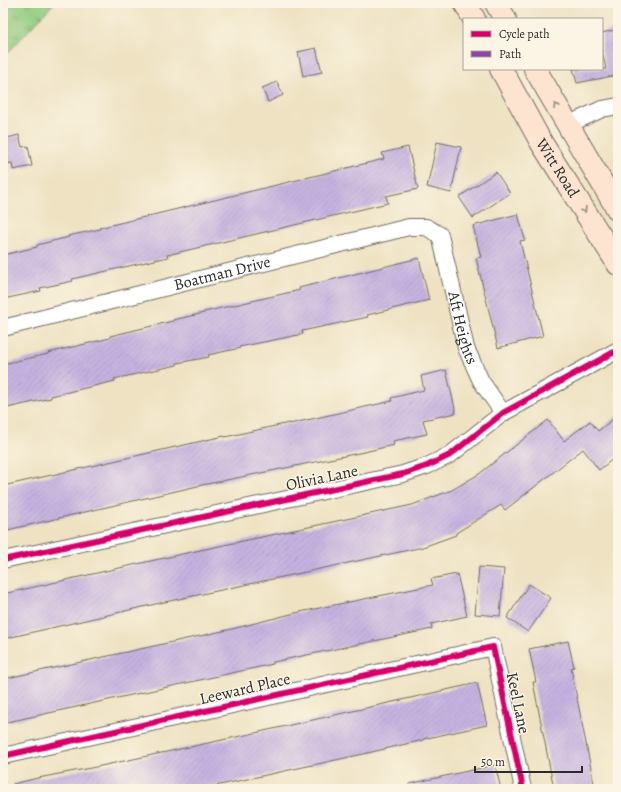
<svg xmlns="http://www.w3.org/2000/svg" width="621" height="792" viewBox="0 0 621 792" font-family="Alegreya,serif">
	<defs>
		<pattern id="park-tufts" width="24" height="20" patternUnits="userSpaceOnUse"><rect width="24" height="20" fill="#90ca7e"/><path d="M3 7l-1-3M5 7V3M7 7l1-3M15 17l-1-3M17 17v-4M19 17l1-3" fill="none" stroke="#76a467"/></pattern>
		<pattern id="building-hatch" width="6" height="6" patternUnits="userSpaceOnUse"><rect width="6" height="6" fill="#c6b2e0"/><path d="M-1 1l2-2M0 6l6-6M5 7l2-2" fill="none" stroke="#aa99c0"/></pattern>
	</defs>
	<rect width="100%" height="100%" fill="#fcf5e5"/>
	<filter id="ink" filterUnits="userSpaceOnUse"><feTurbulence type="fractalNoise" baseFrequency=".025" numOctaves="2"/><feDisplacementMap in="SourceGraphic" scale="8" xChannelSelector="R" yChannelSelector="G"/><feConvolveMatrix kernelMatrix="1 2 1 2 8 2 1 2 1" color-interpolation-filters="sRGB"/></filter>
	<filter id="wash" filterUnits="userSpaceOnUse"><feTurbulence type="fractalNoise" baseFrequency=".012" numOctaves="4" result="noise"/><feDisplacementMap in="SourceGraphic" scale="16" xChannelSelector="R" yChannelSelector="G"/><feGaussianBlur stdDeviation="0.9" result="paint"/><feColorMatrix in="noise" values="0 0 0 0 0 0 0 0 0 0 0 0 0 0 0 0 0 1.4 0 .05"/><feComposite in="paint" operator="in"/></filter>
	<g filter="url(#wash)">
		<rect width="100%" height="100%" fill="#eee2c2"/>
		<!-- park -->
		<path fill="url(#park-tufts)" stroke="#5e7a54" d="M3,3H54L3,58Z"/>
		<g id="blocks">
			<!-- building -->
			<path fill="url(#building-hatch)" d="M618,29V75L577,83L573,69H606L602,51V33Z
				M316,48L322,72L303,76L298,52Z
				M277,82L283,95L268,102L262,88Z
				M19,135L22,147L28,146L32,166L13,170L12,163L5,164L3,157V139Z
				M437,142L461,147L451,193L427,187Z
				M408,147L418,189L386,196L388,203L167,255L168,257L72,279L73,281L40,288L41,291L3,299V255L37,247V245L69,237L68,236L100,229L99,228L384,159L382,153Z
				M496,172L510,193L473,218L459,197Z
				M518,214L525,240L520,241L543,336L498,348L476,258L481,257L473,226Z
				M419,258L429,300L367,315L368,317L302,331L303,334L239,347L240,348L208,355L209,357L177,363V365L114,379L115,381L51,396V398L3,409V364L48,354V353L110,338V336L173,321V320L204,313V312L300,290L299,288Z
				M446,370L456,413L423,420L427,434L393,441L394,445L364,452L202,485L3,531V486L224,436L225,437L289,423V424L392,401L391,398L424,390L421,376Z
				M618,415V455L599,470L583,449L505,510L501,505L456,533V535L423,547L160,603L7,638L3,621V594L182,554L412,505L452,490L479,474L548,420L564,441L590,421L598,431Z
				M479,567L504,569L500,616L475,614Z
				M457,574L467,616L431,624L432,629L273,662V664L3,723V679L232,629L295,613L433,585L431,579Z
				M529,584L551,598L528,632L507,618Z
				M568,641L574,667L571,668L595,789H554L533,682H536L529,649Z
				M477,683L487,725L423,739V740L359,755L201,789H14L13,784L38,778L96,767L255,733Z
				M495,765L501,789H409V784Z"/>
		</g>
	</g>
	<g filter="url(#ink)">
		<use href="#blocks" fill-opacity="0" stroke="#6f6b60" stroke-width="1"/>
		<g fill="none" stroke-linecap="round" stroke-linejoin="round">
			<!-- street casing -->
			<g stroke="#6f6b60" stroke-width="18">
				<g id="street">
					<path d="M567,125L602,109L618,106"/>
					<path id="s1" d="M3,328L409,227H426L440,235L466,348L481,381L503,413"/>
					<path d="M3,560L403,474L427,466L450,455L503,413L618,350"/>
					<path d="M3,756L493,647L523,789"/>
				</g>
			</g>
			<!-- secondary casing -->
			<g stroke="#6f6b60" stroke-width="24">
				<g id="secondary">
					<path d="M465,3L474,19"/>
					<path d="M496,3L505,19"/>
					<path id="s2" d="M501,69L541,142L618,264"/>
					<path d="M535,69L618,210"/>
				</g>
			</g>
			<!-- street -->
			<use href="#street" stroke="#fff" stroke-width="16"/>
			<!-- secondary -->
			<use href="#secondary" stroke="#fde4d1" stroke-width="22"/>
			<!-- quiet -->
			<path stroke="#8e44ad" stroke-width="5" stroke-dasharray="10 5" stroke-linecap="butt" d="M3,12L7,3"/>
			<!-- cycleway casing -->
			<g stroke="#fcf5e5" stroke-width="8">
				<path id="cycleway" d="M3,560L403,474L427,466L450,455L503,413L618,350
					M3,756L493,647L523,789"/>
			</g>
			<!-- cycleway -->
			<use href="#cycleway" stroke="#d6006c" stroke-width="6"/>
		</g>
		<!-- one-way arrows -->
		<defs><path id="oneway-chevron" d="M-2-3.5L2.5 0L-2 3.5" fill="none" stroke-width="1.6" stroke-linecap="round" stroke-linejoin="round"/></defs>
		<g stroke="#94887e">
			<use href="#oneway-chevron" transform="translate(556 106) rotate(-120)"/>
			<use href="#oneway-chevron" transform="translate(584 210) rotate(58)"/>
		</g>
	</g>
	<g text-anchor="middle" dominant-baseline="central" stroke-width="3" stroke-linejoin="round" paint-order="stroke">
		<!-- street labels -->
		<g font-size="16" fill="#2b2b2b" stroke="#fcf5e5">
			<text stroke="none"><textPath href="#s2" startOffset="114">Witt Road</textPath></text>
			<text stroke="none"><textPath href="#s1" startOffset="226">Boatman Drive</textPath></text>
			<text stroke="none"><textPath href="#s1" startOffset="547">Aft Heights</textPath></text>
			<text transform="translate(322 478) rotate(-12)">Olivia Lane</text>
			<text transform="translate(245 689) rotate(-13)">Leeward Place</text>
			<text transform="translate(518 703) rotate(78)">Keel Lane</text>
		</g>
	</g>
	<!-- margin -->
	<rect width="621" height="792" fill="none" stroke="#fcf5e5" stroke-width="16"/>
	<!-- legend -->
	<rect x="463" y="18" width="140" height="52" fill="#fcf5e5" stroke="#a8a49b"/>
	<rect x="471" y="31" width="20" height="6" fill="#d6006c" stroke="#a8a49b"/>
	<text x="499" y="38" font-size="12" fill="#2b2b2b">Cycle path</text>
	<rect x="471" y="51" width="20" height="6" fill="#8e44ad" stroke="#a8a49b"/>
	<text x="499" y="58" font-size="12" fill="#2b2b2b">Path</text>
	<!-- scale -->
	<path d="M475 766v6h107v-6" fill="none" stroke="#2b2b2b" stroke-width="2"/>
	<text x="481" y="766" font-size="12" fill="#2b2b2b" stroke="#fcf5e5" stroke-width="3" paint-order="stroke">50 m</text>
</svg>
